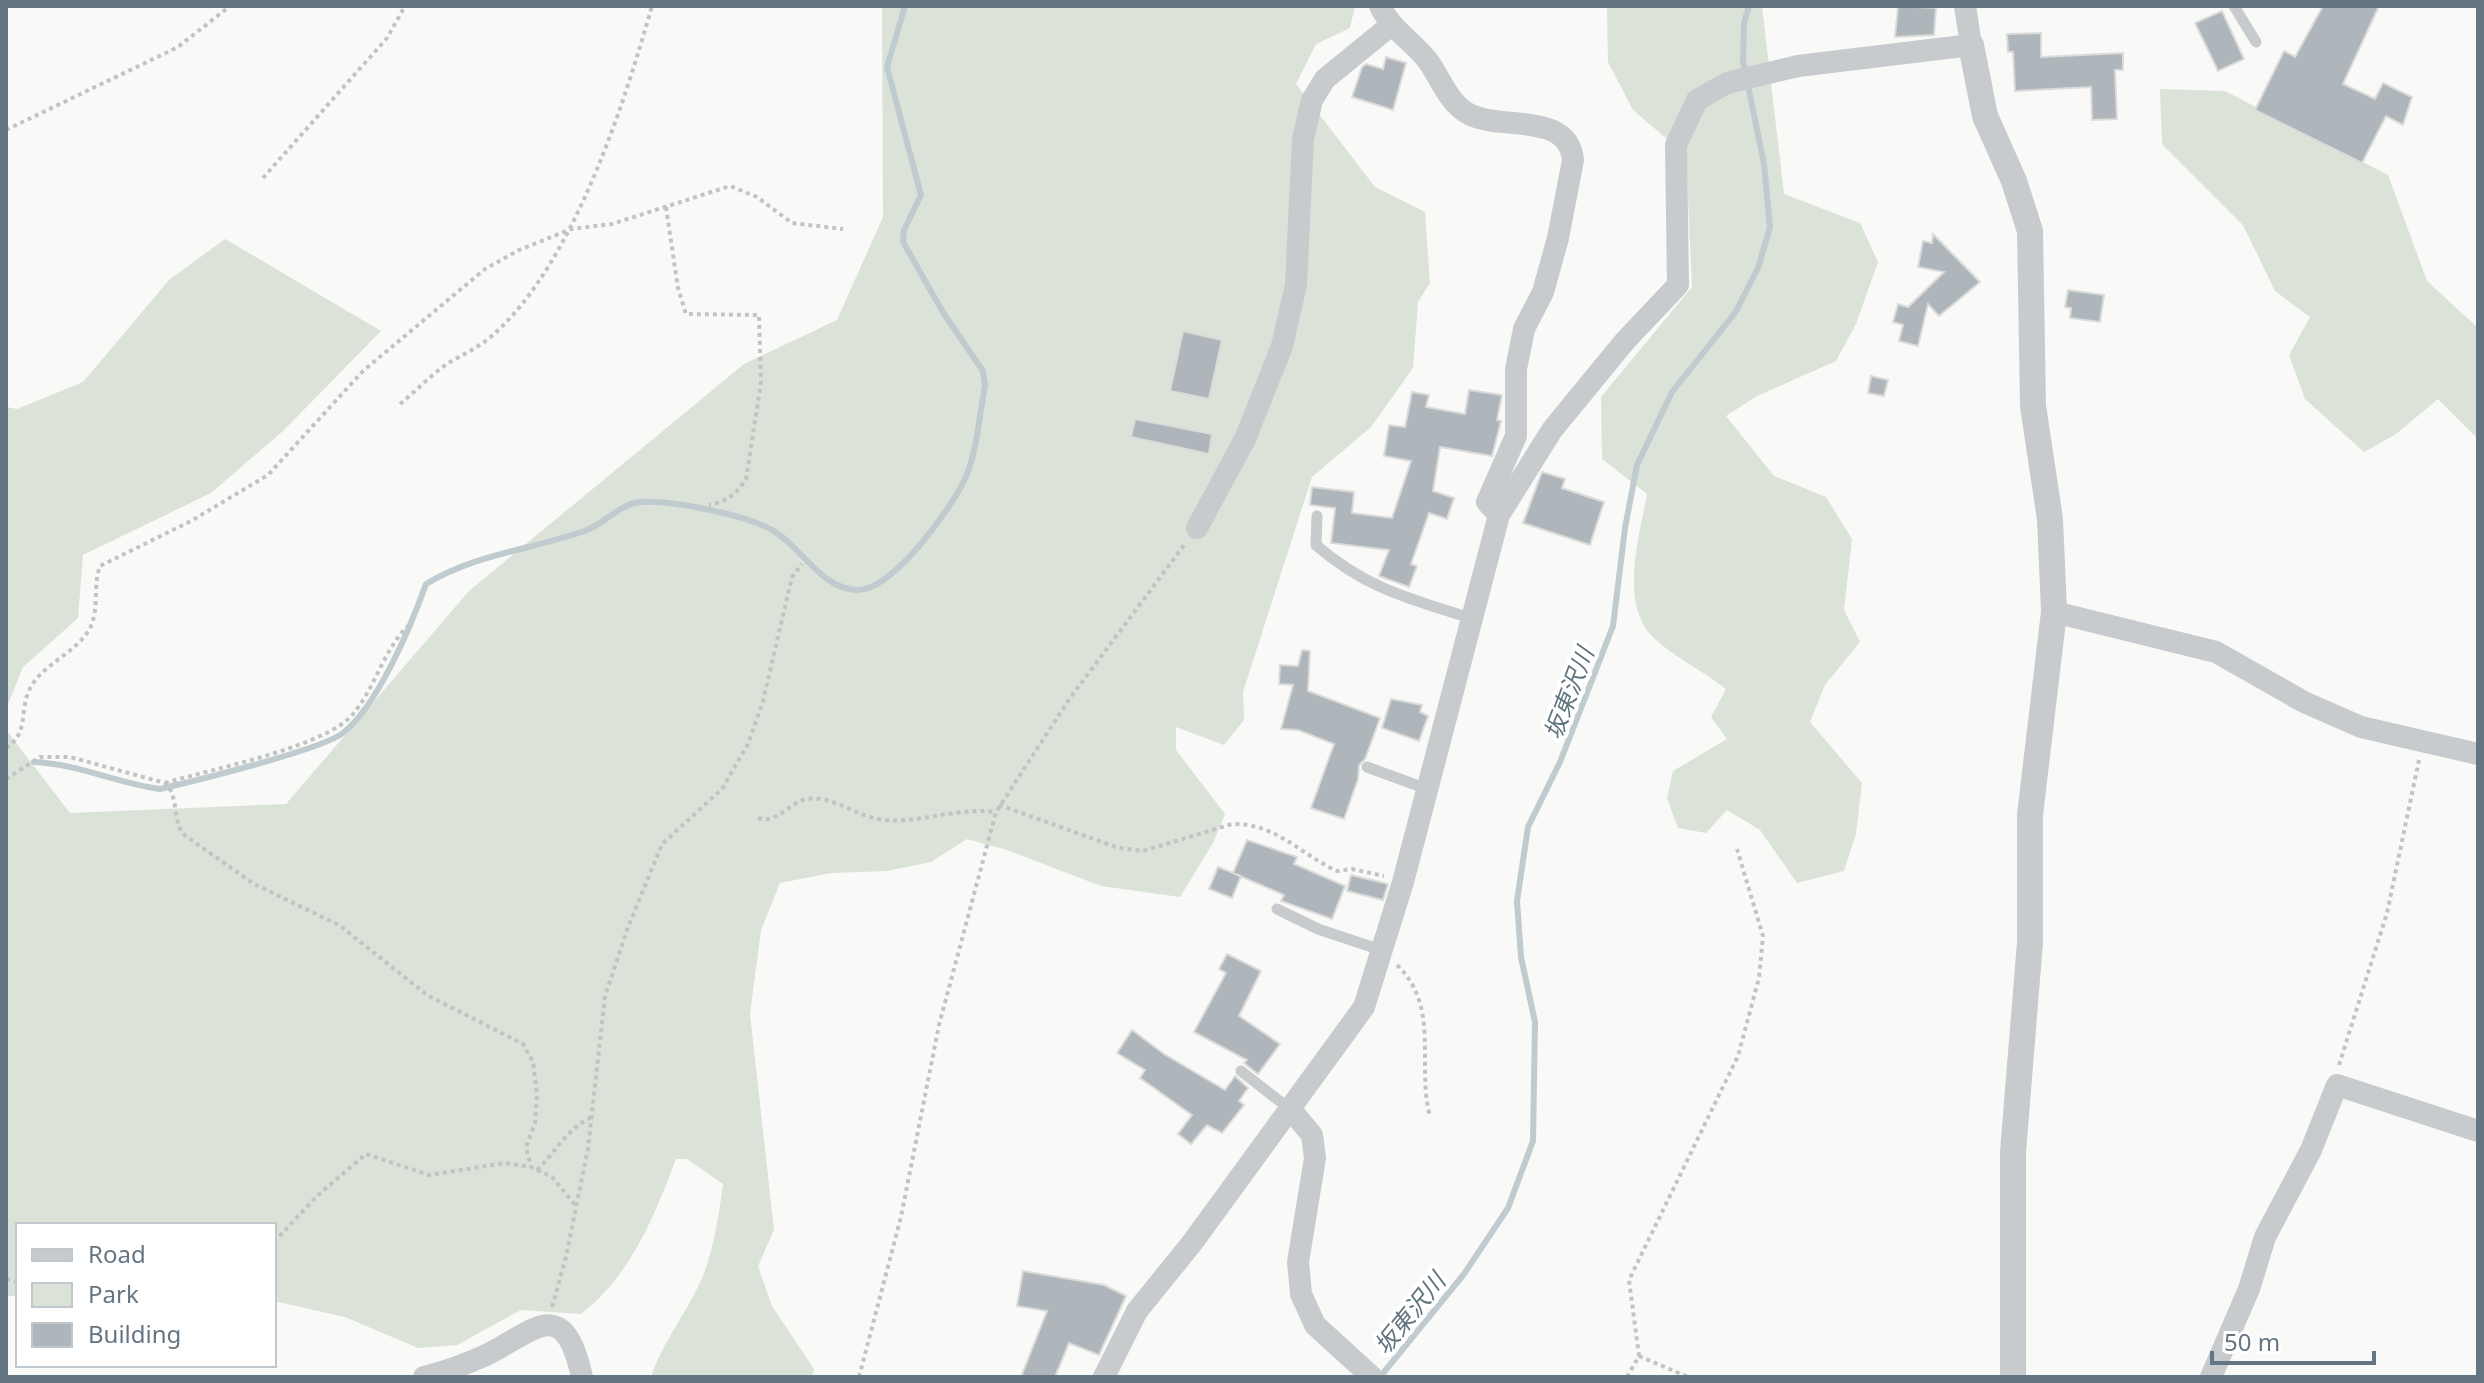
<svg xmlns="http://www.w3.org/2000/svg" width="2484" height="1383" viewBox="0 0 2484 1383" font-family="'Noto Sans','Noto Sans JP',sans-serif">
	<rect width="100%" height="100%" fill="#f9f9f7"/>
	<!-- green -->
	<path fill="#dbe2d8" d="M882,6H1355L1350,28L1316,44L1296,84L1375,187L1425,212L1430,283L1418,302L1413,368L1371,427L1312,477L1243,692L1244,720L1224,745L1176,727V750L1225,814L1213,843L1180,897L1101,886L1007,850L967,839L931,862L887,871L831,873L780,883L761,930L750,1014L774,1230L758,1266L772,1306L814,1369L812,1377H651C663,1341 688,1311 703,1276C714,1248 719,1214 723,1184L687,1159H676C654,1217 631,1275 581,1314L521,1310L457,1345L418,1348L345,1317L274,1301V1225H18V1296H6V730L70,813L286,804L469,591L744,364L837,320L883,217Z
		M1607,6H1762L1784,194L1860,223L1878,262L1856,324L1836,361L1757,396L1726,416L1774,476L1826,497L1852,539L1844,610L1860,642L1825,685L1810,722L1862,783L1856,834L1844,871L1797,883L1760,830L1727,810L1706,833L1678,828L1667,798L1673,771L1727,739L1711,717L1726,689C1703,671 1674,657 1654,638C1618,604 1640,535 1647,494L1602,459L1601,397L1692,287L1686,155L1633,110L1608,62Z
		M2160,89L2225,91L2388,175L2427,281L2478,328V439L2438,399L2396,434L2364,452L2305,399L2289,355L2310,317L2275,291L2243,225L2162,144Z
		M225,239L381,331L283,431L211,493L83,555L78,618L23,667L6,709V407L17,409L83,382L169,280Z"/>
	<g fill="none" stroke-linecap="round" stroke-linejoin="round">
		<!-- stream -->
		<path stroke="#c0cbcf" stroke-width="6" d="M34,762C78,764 117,783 160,789C194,781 321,750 343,733C378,705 411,626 426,584C477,553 532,550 587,530C603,524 618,507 634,503C661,497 745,515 770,529C801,545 820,589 857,590C892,591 950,510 964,481C977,454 979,416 985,386L983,371L944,314L903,242L904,230L921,195L887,67L905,6
			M1380,1377L1464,1274L1508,1208L1533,1141L1535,1022L1521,957L1517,901L1528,827L1560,762L1613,626L1625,528L1637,465L1672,392L1735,313L1758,268L1770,227L1764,164L1743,61L1744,23L1749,6"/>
	</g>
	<!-- building -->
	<path fill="#aeb6bc" stroke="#dbdbd9" stroke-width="2" d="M1898,6L1936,8L1934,35L1895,37Z
		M2323,6H2379L2343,84L2375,99L2383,83L2412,97L2403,125L2386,116L2362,163L2255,110L2284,51L2295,57Z
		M2222,11L2244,59L2218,71L2195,23Z
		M2041,33V57L2123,53V70H2115L2117,119L2092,120L2091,87L2015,91L2013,52H2008L2007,34Z
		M1386,57L1406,63L1393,110L1352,97L1362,67L1366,64L1383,69Z
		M1933,234L1980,282L1939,316L1928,304L1918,346L1899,341L1903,325L1893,322L1898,304L1908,307L1944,272L1918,267L1923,241L1932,243Z
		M2068,290L2104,295L2100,322L2070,318L2071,308L2065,307Z
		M1183,331L1222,340L1209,399L1170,391Z
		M1871,376L1888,380L1884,396L1868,393Z
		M1469,390L1502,395L1497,420L1501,421L1492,456L1440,447L1433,491L1454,498L1447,519L1429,513L1411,564L1417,566L1409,587L1379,576L1389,550L1331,543L1335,508L1310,505L1312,487L1354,492L1352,513L1392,518L1411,461L1384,456L1389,425L1405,427L1412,392L1429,395L1426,407L1465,414Z
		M1135,419L1212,434L1209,454L1131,437Z
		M1542,472L1565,479L1562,488L1604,502L1590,545L1523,523Z
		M1302,650L1310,651L1308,691L1380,718L1365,759L1359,765L1358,779L1344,819L1311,808L1334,744L1298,730L1281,729L1293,685L1279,684L1280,665L1298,666Z
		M1391,699L1422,705L1420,712L1428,716L1419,741L1382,728Z
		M1247,840L1297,857L1294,864L1345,886L1332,919L1281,901L1284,895L1233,873Z
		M1218,867L1241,876L1232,898L1209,889Z
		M1351,875L1388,884L1383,900L1347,891Z
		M1227,954L1261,971L1239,1016L1280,1044L1258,1074L1244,1063L1247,1060L1194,1032L1226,973L1219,969Z
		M1132,1030L1164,1054L1225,1090L1235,1076L1248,1088L1239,1101L1244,1105L1222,1133L1207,1125L1191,1144L1178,1134L1192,1115L1140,1078L1145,1070L1117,1053Z
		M1023,1271L1104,1285L1126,1296L1099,1355L1069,1343L1055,1377H1021L1047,1311L1017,1306Z"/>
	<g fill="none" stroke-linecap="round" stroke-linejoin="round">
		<!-- path -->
		<path stroke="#c1c3c5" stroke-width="4" stroke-dasharray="4 4" stroke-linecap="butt" d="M6,130L178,47L230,6
			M263,178L387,38L405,6
			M666,207L678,288L686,314L759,315L761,383L746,479C736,495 727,501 709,505
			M400,404C416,391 431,375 447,364C463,354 480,347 494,334C573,263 623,108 652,6
			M6,748C28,734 20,714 28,693C39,664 78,654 91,626C99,607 93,585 100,566L191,521L268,475L363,371L485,269L519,250L571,229L612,224L730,186L757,197L792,223L843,229
			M6,779L40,757H70L165,783C179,796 172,818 183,834L254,884L339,925L427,995L523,1044L533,1062L537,1094L535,1123L526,1147L531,1167
			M165,783C211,769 326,747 353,714C375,688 384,649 408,626
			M999,805L1119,848L1143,851L1232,824C1276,823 1300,854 1337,871L1352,869L1384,876
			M758,818C777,825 789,802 807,799C834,795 857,818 885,820C923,823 958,807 996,812
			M1397,965C1441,1007 1416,1066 1430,1116
			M2339,1065L2387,913L2419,760
			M537,1170C556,1152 567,1128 592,1117
			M274,1242L318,1195L366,1154L429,1175L505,1163L531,1167L552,1177L576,1206
			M6,1279L18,1282
			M552,1307L566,1257L588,1148L605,996L627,930L662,844L722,789L748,744L763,701L792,577L802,564
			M1639,1356L1688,1377
			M859,1377L901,1217L939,1025L996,812L1070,698L1185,544
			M1627,1377L1639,1356L1629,1280L1738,1056L1759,978L1763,936L1737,849"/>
		<!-- service -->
		<path stroke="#c7cbce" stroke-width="11" d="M2234,6L2256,42
			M1317,516L1316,545C1365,588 1410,599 1470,618
			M1367,767L1427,789
			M1277,909L1318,929L1381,950
			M1241,1071L1291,1110"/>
		<!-- minor -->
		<path stroke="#c7cbce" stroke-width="22" d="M1380,6C1393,32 1412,40 1428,61C1441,79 1449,104 1469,114C1501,131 1568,111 1573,160L1558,238L1543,292L1524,329L1516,369V436L1487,502L1499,515
			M1197,528L1245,439L1282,346L1296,285L1303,139L1312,100L1325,79L1390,26
			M2054,612L2216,652L2304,702L2361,727L2478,754
			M1291,1110L1312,1135L1315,1158L1298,1262L1301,1294L1315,1325L1372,1377
			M424,1377C444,1372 464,1365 484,1356C534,1332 563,1292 582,1377
			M1104,1377L1137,1311L1192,1243L1364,1007L1403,882L1499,515L1552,430L1625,341L1678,285L1676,145L1697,100L1727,83L1798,66L1971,45L1965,6
			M2211,1377L2249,1289L2265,1237L2311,1150L2337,1085L2478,1131"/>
		<!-- tertiary -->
		<path stroke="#c7cbce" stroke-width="26" d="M1971,45L1985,116L2014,181L2030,231L2033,406L2050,519L2054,612L2030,815V942L2013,1152V1377"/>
	</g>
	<g text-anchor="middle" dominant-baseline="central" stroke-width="8" stroke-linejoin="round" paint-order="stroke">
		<!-- water labels -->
		<g font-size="24" font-style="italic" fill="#5f747c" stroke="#fff">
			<text transform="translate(1568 693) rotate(-69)">坂東沢川</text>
			<text transform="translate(1409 1313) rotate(-51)">坂東沢川</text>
		</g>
	</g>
	<!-- border -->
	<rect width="2484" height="1383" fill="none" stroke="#647583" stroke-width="16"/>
	<!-- legend -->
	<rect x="16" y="1223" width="260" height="144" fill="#ffffff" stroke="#c1c8cd" stroke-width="2"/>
	<rect x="32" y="1249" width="40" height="12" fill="#c7cbce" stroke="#c1c8cd" stroke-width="2"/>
	<text x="88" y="1263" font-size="24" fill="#647583">Road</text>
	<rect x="32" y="1283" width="40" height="24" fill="#dbe2d8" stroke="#c1c8cd" stroke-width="2"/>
	<text x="88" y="1303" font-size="24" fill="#647583">Park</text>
	<rect x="32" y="1323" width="40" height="24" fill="#aeb6bc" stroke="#c1c8cd" stroke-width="2"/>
	<text x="88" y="1343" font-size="24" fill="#647583">Building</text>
	<!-- scale -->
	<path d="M2212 1351v12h162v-12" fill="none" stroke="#647583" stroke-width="4"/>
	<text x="2224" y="1351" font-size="24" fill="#647583" stroke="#ffffff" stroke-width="6" paint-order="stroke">50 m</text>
</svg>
